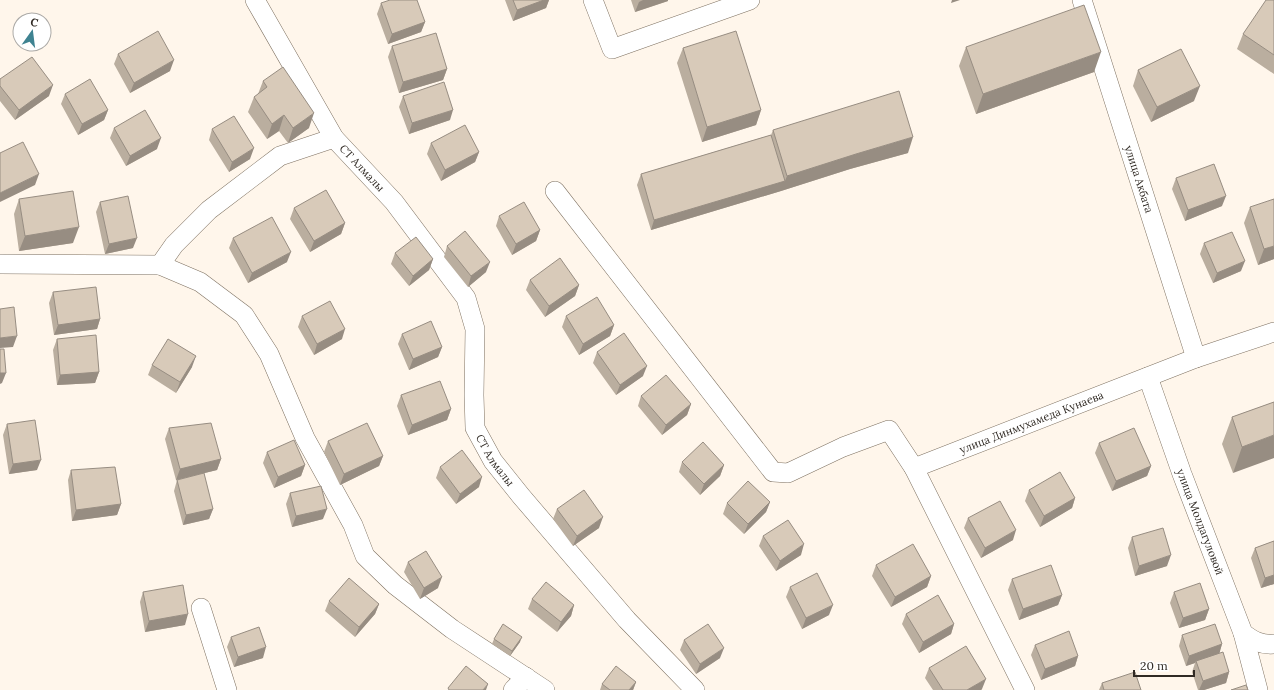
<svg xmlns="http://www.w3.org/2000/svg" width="1274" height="690" viewBox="0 0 1274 690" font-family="Lora,serif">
	<rect width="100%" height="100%" fill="#fff6eb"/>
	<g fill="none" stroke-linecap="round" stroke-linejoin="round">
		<!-- street casing -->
		<g stroke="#7e7161" stroke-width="20">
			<g id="street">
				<path id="s1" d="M255,0L334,138L394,202L466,298L475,329L474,395L475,428L493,461L521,496L627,620L695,690"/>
				<path d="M593,0L612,49L750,0"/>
				<path id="s2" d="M1082,0L1196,358"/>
				<path d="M555,191L773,472L788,473L843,447L889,430L914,468L1025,690"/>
				<path d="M0,264L160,265L174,245L209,210L280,156L334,138"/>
				<path d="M160,265L200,282L244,315L269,354L305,438L353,525L365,556L395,585L452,629L545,690"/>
				<path id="s3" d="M1148,377L1182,474L1243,633C1253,641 1261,645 1274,644"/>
				<path id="s4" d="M914,468L1196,358L1274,332"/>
				<path d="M201,608L227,690"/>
				<path d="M1243,633L1258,690"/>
				<path d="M513,690L526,677"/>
			</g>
		</g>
		<!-- street -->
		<use href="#street" stroke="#fff" stroke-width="19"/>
	</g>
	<!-- wall -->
	<path fill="#baae9f" d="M505,0H549L546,8L513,21Z
		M631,0H668V1L635,12Z
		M1274,0V74L1237,49L1243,34Z
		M381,3L425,22L421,32L388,44L377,14Z
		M392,46L447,69L443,80L399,93L388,57Z
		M966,47L1094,72L976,114L959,66Z
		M683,48L761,110L756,125L702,142L677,63Z
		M118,54L170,71L130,93L114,64Z
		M1138,70L1194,101L1151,122L1133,86Z
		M0,79L49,96L15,120L0,101Z
		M263,81L309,128L288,143L279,131L267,139L248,112L254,97L258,94Z
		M65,94L108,110L104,120L78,135L61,104Z
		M403,96L450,120L409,134L399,107Z
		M114,128L157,149L126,166L110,138Z
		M212,129L250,159L229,172L209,140Z
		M773,130L908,153L850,169L781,191L651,230L637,185L641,174L771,135Z
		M431,143L479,152L475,162L441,181L427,154Z
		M1176,178L1222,206L1185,221L1172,189Z
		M19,199L73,243L19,251L14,214Z
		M100,202L133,248L105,254L96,212Z
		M1250,207L1274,259L1258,265L1244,223Z
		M294,208L345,223L341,234L310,252L290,219Z
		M499,216L540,230L536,241L512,255L496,226Z
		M233,238L287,262L248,283L229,248Z
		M1204,243L1241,271L1213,283L1200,254Z
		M447,246L486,272L468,287L444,257Z
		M395,253L433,259L429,270L409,286L391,264Z
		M530,280L579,285L575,296L545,317L526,290Z
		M53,292L100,319L97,329L54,335L49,303Z
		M302,316L342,339L314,355L298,327Z
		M566,316L614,325L610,336L579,355L562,327Z
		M402,334L442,347L438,357L409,370L398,344Z
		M57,339L99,372L95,383L57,385L53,350Z
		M597,352L643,376L616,395L593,363Z
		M152,365L192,367L176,393L148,375Z
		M401,395L451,409L447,420L408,435L397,406Z
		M641,396L691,404L687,415L662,435L638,406Z
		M1274,402L1233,473L1222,444L1232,417Z
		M7,424L37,470L9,474L3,435Z
		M169,428L221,459L217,470L176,480L165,439Z
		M328,441L383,456L379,466L340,485L324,452Z
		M1099,443L1151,466L1147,476L1112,491L1095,453Z
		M267,452L305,465L301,476L274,488L263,463Z
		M682,462L724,465L720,476L700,495L679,472Z
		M440,467L479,487L456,504L436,478Z
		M71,470L121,504L117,515L72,521L68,480Z
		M177,480L213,509L209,519L183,525L174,491Z
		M1029,490L1075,498L1072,508L1040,527L1025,501Z
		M290,493L323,519L292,527L286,504Z
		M770,502L766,512L744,534L723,514L727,503Z
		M557,509L599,528L573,546L553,519Z
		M968,518L1013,540L981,558L964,528Z
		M763,536L801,555L776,571L759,546Z
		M1132,537L1167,566L1135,576L1128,548Z
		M1274,541V584L1261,588L1251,558L1255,548Z
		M408,562L438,588L420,599L404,572Z
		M876,565L931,576L927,587L891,607L872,576Z
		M1012,579L1062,595L1058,605L1019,620L1008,590Z
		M790,587L829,615L802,629L786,597Z
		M143,592L185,625L145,632L140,602Z
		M1174,592L1209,609L1205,620L1179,628L1170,603Z
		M532,599L574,605L571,616L557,632L528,609Z
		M329,601L379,604L375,614L355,637L325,611Z
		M906,614L954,624L951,634L919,653L902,624Z
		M1182,635L1222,644L1219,653L1229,672L1226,683L1204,690H1198L1192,672L1195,663L1186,666L1179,646Z
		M231,637L263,658L234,667L227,647Z
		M494,639L520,642L510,656L492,644Z
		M684,640L720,658L696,674L680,650Z
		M1035,645L1078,656L1075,666L1041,680L1031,655Z
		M929,668L982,689L981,690H933L925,678Z
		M636,682L633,690H600L602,684Z
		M1102,683L1141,690H1099Z"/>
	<!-- shaded-wall -->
	<path fill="#978d82" d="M544,0H549L546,8L513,21L517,10Z
		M643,0H668V1L635,12L639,2Z
		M952,0H960L951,3Z
		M425,22L421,32L388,44L392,34Z
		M1101,52L1094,72L976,114L983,94Z
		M174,60L170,71L130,93L134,83Z
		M447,69L443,80L399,93L403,82Z
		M53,85L49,96L15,120L19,110Z
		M1200,86L1194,101L1151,122L1157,107Z
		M108,110L104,120L78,135L82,124Z
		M453,110L450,120L409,134L412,123Z
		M761,110L756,125L702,142L707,127Z
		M314,113L309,128L288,143L293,128Z
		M284,115L279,131L267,139L272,124Z
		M913,137L908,153L850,169L781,191L651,230L654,220L785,181L787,176L856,154Z
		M161,138L157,149L126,166L130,156Z
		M254,148L250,159L229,172L232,162Z
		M479,152L475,162L441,181L445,170Z
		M39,174L35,185L0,202V193Z
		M1226,196L1222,206L1185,221L1188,210Z
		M345,223L341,234L310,252L314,241Z
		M79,227L73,243L19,251L25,236Z
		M540,230L536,241L512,255L516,244Z
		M137,238L133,248L105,254L109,244Z
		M1274,246V259L1258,265L1264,249Z
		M291,252L287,262L248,283L252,273Z
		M433,259L429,270L409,286L413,276Z
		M1245,261L1241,271L1213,283L1217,273Z
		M490,262L486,272L468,287L471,276Z
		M579,285L575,296L545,317L549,306Z
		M100,319L97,329L54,335L58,325Z
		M614,325L610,336L579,355L583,344Z
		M345,329L342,339L314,355L317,344Z
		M17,336L13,347L0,348V338Z
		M442,347L438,357L409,370L413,359Z
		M196,356L192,367L176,393L180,382Z
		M647,366L643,376L616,395L620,385Z
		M99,372L95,383L57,385L60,375Z
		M0,373H6L2,383L0,384Z
		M691,404L687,415L662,435L666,425Z
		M451,409L447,420L408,435L412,425Z
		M1274,435V458L1233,473L1242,447Z
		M383,456L379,466L340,485L344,474Z
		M221,459L217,470L176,480L180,469Z
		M41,460L37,470L9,474L13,464Z
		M305,465L301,476L274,488L278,477Z
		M724,465L720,476L700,495L704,484Z
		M1151,466L1147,476L1112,491L1116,481Z
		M482,477L479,487L456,504L460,494Z
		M1075,498L1072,508L1040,527L1044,516Z
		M770,502L766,512L744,534L748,524Z
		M121,504L117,515L72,521L76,510Z
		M213,509L209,519L183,525L186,515Z
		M327,509L323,519L292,527L296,516Z
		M603,517L599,528L573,546L577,536Z
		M1016,530L1013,540L981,558L985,548Z
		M804,544L801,555L776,571L780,561Z
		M1171,555L1167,566L1135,576L1139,566Z
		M1274,575V584L1261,588L1265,578Z
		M931,576L927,587L891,607L895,597Z
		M442,577L438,588L420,599L424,588Z
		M1062,595L1058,605L1019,620L1023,609Z
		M379,604L375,614L355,637L359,627Z
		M574,605L571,616L557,632L561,622Z
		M833,605L829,615L802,629L806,618Z
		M1209,609L1205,620L1179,628L1183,618Z
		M188,614L185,625L145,632L149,621Z
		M954,624L951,634L919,653L923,642Z
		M522,637L520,642L510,656L512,651Z
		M1222,644L1219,655L1196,661L1195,663L1186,666L1189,656Z
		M266,647L263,658L234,667L238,657Z
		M724,648L720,658L696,674L700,664Z
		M1078,656L1075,666L1041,680L1045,669Z
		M1229,672L1226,683L1204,690H1199L1203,681Z
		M986,679L982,689L981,690H967Z
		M636,682L633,690H629Z
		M488,684L486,690H483Z"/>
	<!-- building -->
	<path fill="#d8cab9" stroke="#978d82" d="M390,0H417L425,22L392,34L381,3Z
		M513,0H544L517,10Z
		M1266,0H1274V55L1243,34Z
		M1084,5L1101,52L983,94L966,47Z
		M158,31L174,60L134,83L118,54Z
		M736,31L761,110L707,127L683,48Z
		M436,33L447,69L403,82L392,46Z
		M1181,49L1200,86L1157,107L1138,70Z
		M32,57L53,85L19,110L0,86V79Z
		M283,67L314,113L293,128L284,115L272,124L254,97L267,87L263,81Z
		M90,79L108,110L82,124L65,94Z
		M444,82L453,110L412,123L403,96Z
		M899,91L913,137L856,154L787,176L773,130Z
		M145,110L161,138L130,156L114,128Z
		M234,116L254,148L232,162L212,129Z
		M465,125L479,152L445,170L431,143Z
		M771,135L785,181L654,220L641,174Z
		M23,142L39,174L0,193V153Z
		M1214,164L1226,196L1188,210L1176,178Z
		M326,190L345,223L314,241L294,208Z
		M73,191L79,227L25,236L19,199Z
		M128,196L137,238L109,244L100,202Z
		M1274,199V246L1264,249L1250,207Z
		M524,202L540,230L516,244L499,216Z
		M272,217L291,252L252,273L233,238Z
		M465,231L490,262L471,276L447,246Z
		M1232,232L1245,261L1217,273L1204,243Z
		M416,237L433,259L413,276L395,253Z
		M560,258L579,285L549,306L530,280Z
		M96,287L100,319L58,325L53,292Z
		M597,297L614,325L583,344L566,316Z
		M330,301L345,329L317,344L302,316Z
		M14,307L17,336L0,338V309Z
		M431,321L442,347L413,359L402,334Z
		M624,333L647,366L620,385L597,352Z
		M96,335L99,372L60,375L57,339Z
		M168,339L196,356L180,382L152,365Z
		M0,349H4L6,373H0Z
		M666,375L691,404L666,425L641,396Z
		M440,381L451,409L412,425L401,395Z
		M1274,402V435L1242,447L1232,417Z
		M35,420L41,460L13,464L7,424Z
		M211,423L221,459L180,469L169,428Z
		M367,423L383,456L344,474L328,441Z
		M1134,428L1151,466L1116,481L1099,443Z
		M294,440L305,465L278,477L267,452Z
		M703,442L724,465L704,484L682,462Z
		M462,450L482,477L460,494L440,467Z
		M115,467L121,504L76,510L71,470Z
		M1060,472L1075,498L1044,516L1029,490Z
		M204,473L213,509L186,515L177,480Z
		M748,481L770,502L748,524L727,503Z
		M321,486L327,509L296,516L290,493Z
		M584,490L603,517L577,536L557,509Z
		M1000,501L1016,530L985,548L968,518Z
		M788,520L804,544L780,561L763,536Z
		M1163,528L1171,555L1139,566L1132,537Z
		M1274,541V575L1265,578L1255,548Z
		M913,544L931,576L895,597L876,565Z
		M426,551L442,577L424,588L408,562Z
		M1051,565L1062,595L1023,609L1012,579Z
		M817,573L833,605L806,618L790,587Z
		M349,578L379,604L359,627L329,601Z
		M546,582L574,605L561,622L532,599Z
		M1200,583L1209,609L1183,618L1174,592Z
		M183,585L188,614L149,621L143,592Z
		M938,595L954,624L923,642L906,614Z
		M503,624L522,637L512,651L494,639Z
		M708,624L724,648L700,664L684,640Z
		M1215,624L1222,644L1189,656L1182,635Z
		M259,627L266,647L238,657L231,637Z
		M1069,631L1078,656L1045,669L1035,645Z
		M966,646L986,679L967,690H943L929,668Z
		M1223,652L1229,672L1203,681L1196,661Z
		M466,666L488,684L483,690H449L448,688Z
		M616,666L636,682L629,690H610L602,684Z
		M1135,672L1141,690H1104L1102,683Z
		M1246,685L1248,690H1231Z"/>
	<g text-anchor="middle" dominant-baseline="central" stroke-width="4" stroke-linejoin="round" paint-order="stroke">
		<!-- street labels -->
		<g font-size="11" fill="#302a24" stroke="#fff">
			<text stroke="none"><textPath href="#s1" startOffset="200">СТ Алмалы</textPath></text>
			<text stroke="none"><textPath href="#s2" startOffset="188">улица Акбата</textPath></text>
			<text stroke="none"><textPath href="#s4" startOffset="126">улица Динмухамеда Кунаева</textPath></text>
			<text stroke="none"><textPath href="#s1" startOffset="536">СТ Алмалы</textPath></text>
			<text stroke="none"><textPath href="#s3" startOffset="154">улица Молдагуловой</textPath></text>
		</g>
	</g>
	<!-- north arrow -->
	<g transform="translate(32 32) rotate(14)"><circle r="19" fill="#ffffff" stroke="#acaaa7"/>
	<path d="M0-3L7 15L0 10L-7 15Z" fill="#3f8391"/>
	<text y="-6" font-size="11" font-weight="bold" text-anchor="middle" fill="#302a24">С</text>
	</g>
	<!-- scale -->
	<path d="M1134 670v6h60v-6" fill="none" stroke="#302a24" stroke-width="2"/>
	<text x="1140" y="670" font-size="12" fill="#302a24" stroke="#ffffff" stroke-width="3" paint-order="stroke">20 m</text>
</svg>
